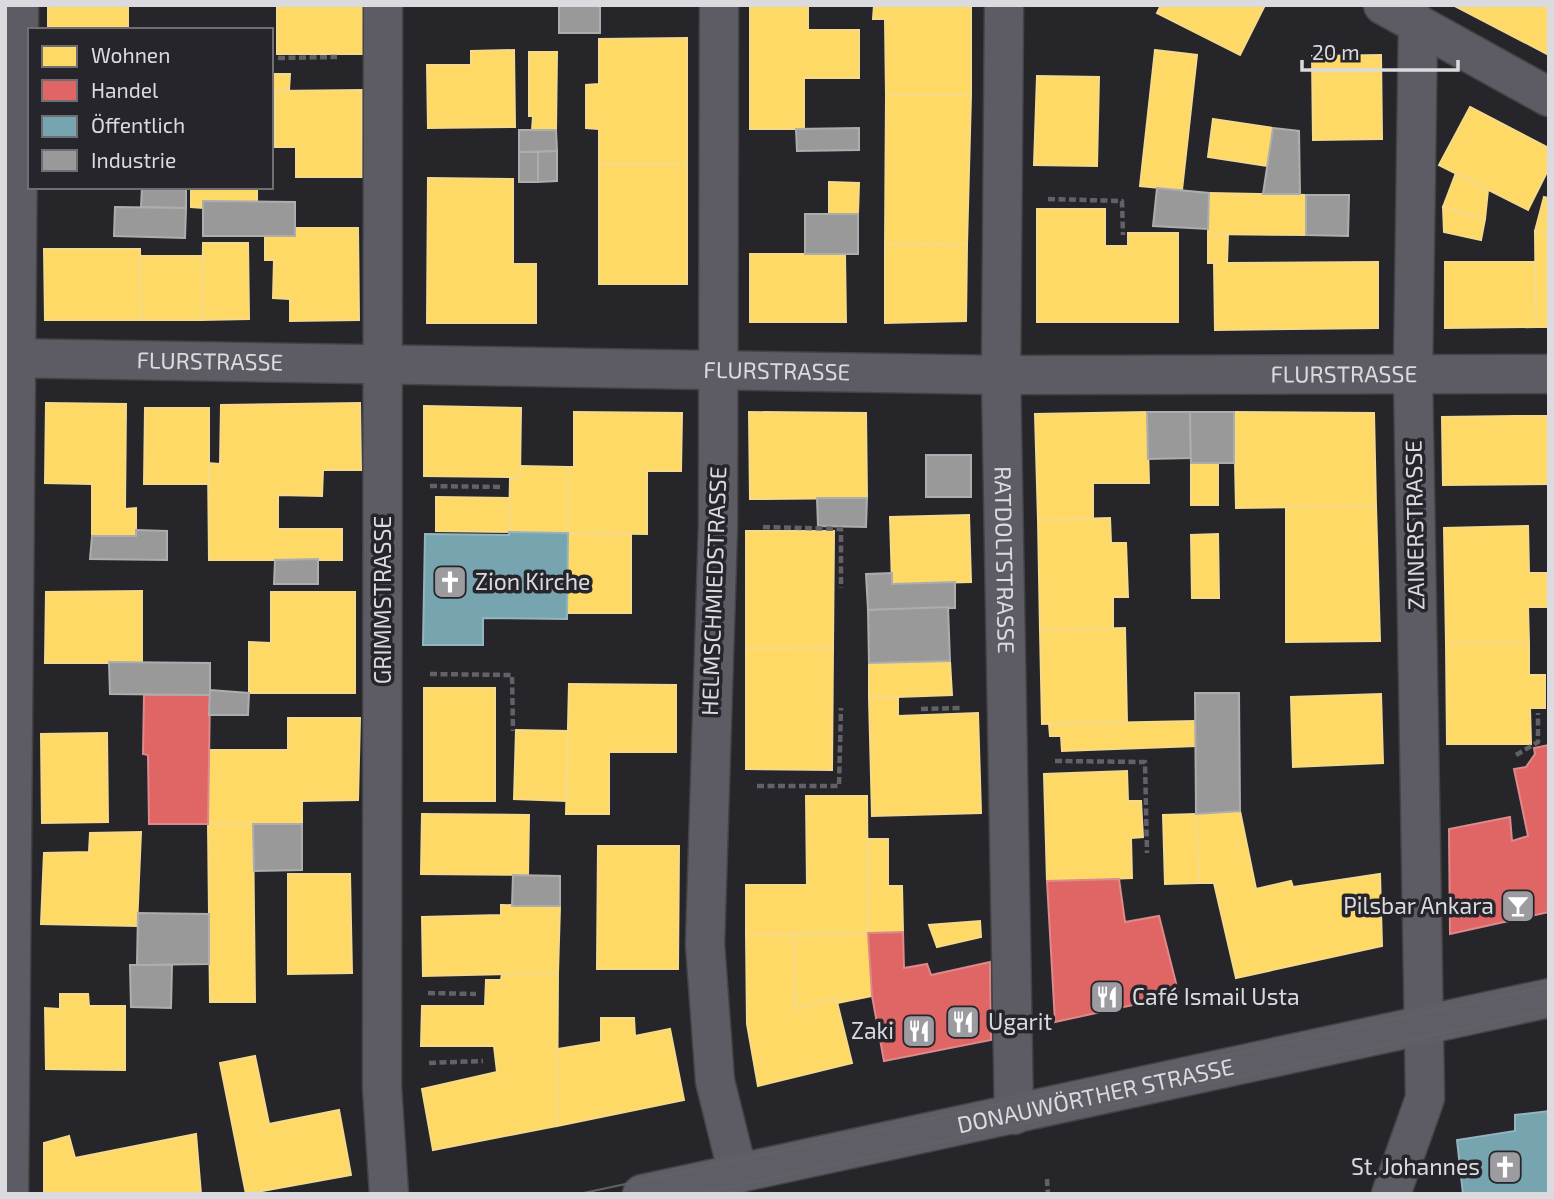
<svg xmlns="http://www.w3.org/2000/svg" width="1554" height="1199" font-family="'Exo 2',sans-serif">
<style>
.homes{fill:#ffd966;stroke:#f4da8a;stroke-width:2}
.shops{fill:#e06666;stroke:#de898a;stroke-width:2}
.public{fill:#76a5af;stroke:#94b5bd;stroke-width:2}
.industry{fill:#999;stroke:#adadae;stroke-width:2}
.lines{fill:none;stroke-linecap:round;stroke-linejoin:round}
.minor-casing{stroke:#444446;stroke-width:41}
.secondary-casing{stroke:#444446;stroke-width:41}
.path{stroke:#626167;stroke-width:4.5;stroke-dasharray:7 3.5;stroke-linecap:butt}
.minor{stroke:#5d5c65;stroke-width:38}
.secondary{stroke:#5f5e67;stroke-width:38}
.tram{stroke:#626166;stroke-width:2}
.labels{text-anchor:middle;stroke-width:7;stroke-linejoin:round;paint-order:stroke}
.street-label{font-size:23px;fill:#dbdbdf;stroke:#25252b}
.poi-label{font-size:23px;fill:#dbdbdf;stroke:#25252b;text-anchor:start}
</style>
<rect width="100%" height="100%" fill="#26262a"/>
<g class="homes">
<polygon points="128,5 128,30 48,30 48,6"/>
<rect x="277" y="5" width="86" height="49"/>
<polygon points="750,5 808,5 808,30 859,30 859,78 804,78 804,129 750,129"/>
<polygon points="874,5 971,5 971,95 886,95 885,19 873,19"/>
<polygon points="1161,5 1265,5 1240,55 1157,13"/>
<polygon points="1453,5 1549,5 1549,55"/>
<polygon points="687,38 687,164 599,164 599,129 586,128 586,85 599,84 599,39"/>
<polygon points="514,50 515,127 428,128 427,65 471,65 471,51"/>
<polygon points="1155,50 1197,55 1182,190 1140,186"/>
<polygon points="529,52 557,52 556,130 532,130 533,116 529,116"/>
<polygon points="1381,55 1382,139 1313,140 1312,56"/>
<polygon points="271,74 290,74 289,90 275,91 275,100 271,100"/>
<polygon points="1037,76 1099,77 1097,166 1034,165"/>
<polygon points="362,90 362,177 296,177 296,147 275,147 275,91"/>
<polygon points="886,95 971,95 967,245 885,244"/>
<rect x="271" y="100" width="4" height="47"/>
<polygon points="1470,107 1549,148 1549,168 1528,210 1439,165"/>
<polygon points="1213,119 1273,128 1268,166 1208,157"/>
<rect x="599" y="164" width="88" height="120"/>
<polygon points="1456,173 1488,190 1485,219 1443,207"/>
<polygon points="428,178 513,179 513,264 536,264 536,323 427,323"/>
<polygon points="829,182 859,183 858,214 829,214"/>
<polygon points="191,187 257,187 257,202 203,201 203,208 191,207"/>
<polygon points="1209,193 1306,195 1306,235 1208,234"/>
<polygon points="1544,197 1549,198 1549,236 1535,231"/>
<polygon points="1443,207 1485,219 1481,240 1444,232"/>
<polygon points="1037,209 1105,209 1105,246 1128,246 1128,233 1178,233 1178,322 1037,322"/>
<polygon points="295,228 358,228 359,320 290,321 290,299 273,298 274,260 265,260 265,236 295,236"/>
<polygon points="1535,231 1549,236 1549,327 1536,327"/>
<polygon points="1208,234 1228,234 1227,263 1378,262 1378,328 1215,330 1214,263 1208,263"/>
<polygon points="203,243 248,243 249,319 202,320"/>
<polygon points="885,244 967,245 966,321 885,323"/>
<polygon points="44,249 140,249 141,320 45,320"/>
<polygon points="750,254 845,254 846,322 750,322"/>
<polygon points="140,256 203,256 202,320 141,320"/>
<polygon points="1445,262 1535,262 1536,327 1445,328"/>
<polygon points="46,403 126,404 125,509 136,508 136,536 92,536 92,484 45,483"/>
<polygon points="360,403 361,470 323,470 322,496 278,495 278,529 342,529 342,560 209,560 208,463 220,464 221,405"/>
<polygon points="424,406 521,408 520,477 424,476"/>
<polygon points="145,408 209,408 209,484 144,484"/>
<polygon points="574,412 682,413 681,471 647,471 647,534 568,533 568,467 574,467"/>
<polygon points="749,412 866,413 867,498 750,499"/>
<polygon points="1147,412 1149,483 1093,483 1093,519 1038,520 1035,414"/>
<polygon points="1234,412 1374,413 1376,506 1236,508"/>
<polygon points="1515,416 1549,416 1549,484 1443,485 1442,417"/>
<rect x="1191" y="463" width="27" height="42"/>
<polygon points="520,466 568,467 568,533 509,532 510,478 520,477"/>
<polygon points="436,497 510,498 509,532 436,531"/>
<polygon points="1376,506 1380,641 1286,642 1286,507"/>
<polygon points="969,515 971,582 892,584 890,517"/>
<polygon points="1110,518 1111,543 1126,543 1128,597 1113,597 1113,629 1040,630 1038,520"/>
<polygon points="1528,526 1529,573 1547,573 1548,607 1528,607 1529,643 1446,643 1444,528"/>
<polygon points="746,531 834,531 833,648 746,649"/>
<polygon points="568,533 631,534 631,613 567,613"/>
<polygon points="1218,534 1219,598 1192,598 1191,535"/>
<polygon points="142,591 142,663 45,663 46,592"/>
<polygon points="271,592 355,592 355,693 249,693 249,642 271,643"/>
<polygon points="1125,628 1127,722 1042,724 1040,630"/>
<polygon points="1446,643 1529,643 1529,675 1545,675 1545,708 1530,708 1531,744 1447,744"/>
<polygon points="833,648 832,770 746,769 746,649"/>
<polygon points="950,661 952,695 869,698 869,663"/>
<polygon points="569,684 676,685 676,752 609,752 609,814 566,814"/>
<rect x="424" y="688" width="71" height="113"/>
<polygon points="1381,694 1383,763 1293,767 1291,697"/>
<polygon points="898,697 898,716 978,713 981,813 872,816 869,698"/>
<polygon points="288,718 360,718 358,800 302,801 302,824 208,824 209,750 288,750"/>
<polygon points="1195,721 1196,746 1062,751 1061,736 1050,736 1049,724"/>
<polygon points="516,730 568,731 566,801 514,799"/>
<polygon points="107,733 108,822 42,823 41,734"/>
<polygon points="1127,771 1128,801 1141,801 1143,837 1131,838 1132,878 1047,881 1044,774"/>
<polygon points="806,796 867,796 868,933 746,934 746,885 807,885"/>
<polygon points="1240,811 1256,889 1291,881 1293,887 1380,874 1382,946 1236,978 1214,883 1199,883 1196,814"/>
<polygon points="422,814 529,815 528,875 421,874"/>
<polygon points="1196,814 1199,883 1165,884 1163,815"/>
<polygon points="208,824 253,824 255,1002 210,1002"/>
<polygon points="141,832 137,926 41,924 44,853 89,852 90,833"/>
<polygon points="868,839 888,839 888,886 902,886 903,932 868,933"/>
<polygon points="598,846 679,846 678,969 597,969"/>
<polygon points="288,874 350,874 352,973 288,974"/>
<polygon points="501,905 560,906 558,973 423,976 422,917 501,915"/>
<polygon points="980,921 981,937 937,947 929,925"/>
<polygon points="868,933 872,996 837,1003 836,998 795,1009 794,934"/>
<polygon points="746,934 794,934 795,1009 836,998 852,1063 758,1086 747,1024"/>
<polygon points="558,973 557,1126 433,1150 422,1089 497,1072 494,1046 421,1046 422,1006 485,1006 486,980 501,980 502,974"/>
<polygon points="60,994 88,994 89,1006 125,1006 125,1070 46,1069 45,1008 60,1009"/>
<polygon points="601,1018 634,1018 635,1036 670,1029 684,1100 557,1126 557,1049 601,1042"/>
<polygon points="255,1056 269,1124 339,1110 351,1175 246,1194 220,1063"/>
<polygon points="196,1134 201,1194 44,1194 44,1143 69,1136 75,1158"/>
</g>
<g class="shops">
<polygon points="144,695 210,695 208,824 149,824 148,755 143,754"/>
<polygon points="1549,745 1549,912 1450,934 1449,829 1510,817 1512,841 1528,836 1514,769 1526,767 1535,754 1534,748"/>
<polygon points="1119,879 1125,922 1159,916 1179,995 1055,1022 1047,881"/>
<polygon points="903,932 904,968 927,964 931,975 990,962 991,1040 884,1061 872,996 868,933"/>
</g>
<g class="public">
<polygon points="509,532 568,533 567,619 483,618 483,645 423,645 425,534 509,535"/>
<polygon points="1549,1111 1549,1194 1463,1194 1457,1140 1515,1131 1515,1115"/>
</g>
<g class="industry">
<rect x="559" y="5" width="41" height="28"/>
<polygon points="859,128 859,150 797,151 796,129"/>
<polygon points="1273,128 1299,131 1300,194 1263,194"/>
<polygon points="519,130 556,130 557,151 519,152"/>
<polygon points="557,151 557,181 538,182 538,152"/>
<rect x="519" y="152" width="19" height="30"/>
<polygon points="142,187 186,187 186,208 141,207"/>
<polygon points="1157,188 1209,193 1208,229 1153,226"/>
<polygon points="1306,195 1349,195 1348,236 1306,235"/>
<polygon points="203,201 295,202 295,236 203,236"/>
<polygon points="115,207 186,208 185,238 114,236"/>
<rect x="805" y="214" width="53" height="40"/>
<polygon points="1147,412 1190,412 1191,458 1148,459"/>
<polygon points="1190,412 1234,412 1234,463 1191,463"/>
<rect x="926" y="455" width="45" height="42"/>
<polygon points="817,498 867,498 866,527 818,526"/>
<polygon points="136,530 167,531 167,560 90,559 92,536 136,536"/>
<polygon points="318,559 318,584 274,584 275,560"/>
<polygon points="892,573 892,584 955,582 955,608 868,610 866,574"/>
<polygon points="948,607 950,661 869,663 868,610"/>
<polygon points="109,662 210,663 210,695 110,694"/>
<polygon points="210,690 249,693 248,715 209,715"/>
<polygon points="1195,693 1239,693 1240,811 1196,814"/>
<polygon points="253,824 302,824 302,870 254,871"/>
<polygon points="513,875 560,876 560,906 512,906"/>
<polygon points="138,913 209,914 209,964 137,965"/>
<polygon points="130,965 172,965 171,1008 131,1007"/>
</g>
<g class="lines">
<g class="minor-casing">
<g id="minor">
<polyline points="383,5 382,1087 389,1194"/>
<polyline points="719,5 718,526 705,944 715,1081 738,1174"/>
<path id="s1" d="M1004,5L1001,375L1014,1115"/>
<polyline points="1383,5 1549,97"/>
<path id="s2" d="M5,358L1001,375L1549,374"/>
<polyline points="9,1194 19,5"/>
<polyline points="1391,1194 1425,1098 1413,374 1418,24"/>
</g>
</g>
<g class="secondary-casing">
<g id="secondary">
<path id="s3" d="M642,1194L1549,998"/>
</g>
</g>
<g class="path">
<polyline points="278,58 337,57"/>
<polyline points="1048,199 1122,201 1123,235"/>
<polyline points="430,486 503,487"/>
<polyline points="763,527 841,529 841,588"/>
<polyline points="430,674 512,675 513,731"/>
<polyline points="921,709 962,708"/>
<polyline points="1516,755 1538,742 1538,713"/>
<polyline points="1055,761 1145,762 1147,853"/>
<polyline points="757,786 839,786 841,708"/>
<polyline points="428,993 476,994"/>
<polyline points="429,1063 483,1061"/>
<polyline points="1047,1179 1048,1194"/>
</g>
<use href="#minor" class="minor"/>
<use href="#secondary" class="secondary"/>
<g class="tram">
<polyline points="579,1194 1549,986"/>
<polyline points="697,1194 1549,1010"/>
</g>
</g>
<defs>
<g id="church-square" transform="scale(1.75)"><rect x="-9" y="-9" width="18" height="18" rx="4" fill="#9c9ca0" stroke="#25252b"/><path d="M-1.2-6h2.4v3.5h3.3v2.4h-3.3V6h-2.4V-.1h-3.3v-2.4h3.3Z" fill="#fff"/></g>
<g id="bar-square" transform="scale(1.75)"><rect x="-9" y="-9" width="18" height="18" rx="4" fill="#9c9ca0" stroke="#25252b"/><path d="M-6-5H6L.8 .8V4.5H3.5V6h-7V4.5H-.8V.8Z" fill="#fff"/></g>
<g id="restaurant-square" transform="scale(1.75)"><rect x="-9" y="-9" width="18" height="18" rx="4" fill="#9c9ca0" stroke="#25252b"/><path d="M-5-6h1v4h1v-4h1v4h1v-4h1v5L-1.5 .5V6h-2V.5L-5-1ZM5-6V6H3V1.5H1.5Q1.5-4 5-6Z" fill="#fff"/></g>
</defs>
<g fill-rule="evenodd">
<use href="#church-square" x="450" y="582"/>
<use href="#bar-square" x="1518" y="906"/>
<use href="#restaurant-square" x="1107" y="997"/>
<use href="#restaurant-square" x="963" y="1022"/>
<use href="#restaurant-square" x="919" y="1031"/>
<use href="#church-square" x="1505" y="1167"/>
</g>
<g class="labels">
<g class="street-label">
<text dy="8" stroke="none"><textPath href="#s2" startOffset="205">FLURSTRASSE</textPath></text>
<text dy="8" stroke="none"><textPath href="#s2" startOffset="772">FLURSTRASSE</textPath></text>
<text dy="8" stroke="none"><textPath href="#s2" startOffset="1339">FLURSTRASSE</textPath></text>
<text transform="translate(1415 525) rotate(-91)" y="8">ZAINERSTRASSE</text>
<text dy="8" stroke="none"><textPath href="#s1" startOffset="555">RATDOLTSTRASSE</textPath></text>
<text transform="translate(714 591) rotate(-88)" y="8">HELMSCHMIEDSTRASSE</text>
<text transform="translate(383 600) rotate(-90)" y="8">GRIMMSTRASSE</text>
<text dy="8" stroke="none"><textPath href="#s3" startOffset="464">DONAUWÖRTHER STRASSE</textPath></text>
</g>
<g class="poi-label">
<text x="475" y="590">Zion Kirche</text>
<text x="1494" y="914" text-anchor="end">Pilsbar Ankara</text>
<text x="1132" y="1005">Café Ismail Usta</text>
<text x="988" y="1030">Ugarit</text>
<text x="894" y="1039" text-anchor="end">Zaki</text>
<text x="1480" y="1175" text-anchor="end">St. Johannes</text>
</g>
</g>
<rect width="1554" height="1199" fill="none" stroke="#dbdbdf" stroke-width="14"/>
<rect x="28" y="28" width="245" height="161" fill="#25252b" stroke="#6e6e73" stroke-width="2"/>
<rect x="42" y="46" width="35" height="21" fill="#ffd966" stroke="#6e6e73" stroke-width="2"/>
<text x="91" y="63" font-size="21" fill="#dbdbdf">Wohnen</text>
<rect x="42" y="80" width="35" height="21" fill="#e06666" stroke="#6e6e73" stroke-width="2"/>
<text x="91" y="98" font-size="21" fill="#dbdbdf">Handel</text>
<rect x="42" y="116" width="35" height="21" fill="#76a5af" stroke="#6e6e73" stroke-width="2"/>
<text x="91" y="133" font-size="21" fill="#dbdbdf">Öffentlich</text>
<rect x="42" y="150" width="35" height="21" fill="#999999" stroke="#6e6e73" stroke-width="2"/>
<text x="91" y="168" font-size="21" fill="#dbdbdf">Industrie</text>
<path d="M1302 60v10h156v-10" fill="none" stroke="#dbdbdf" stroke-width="3.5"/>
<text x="1312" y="60" font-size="21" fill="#dbdbdf" stroke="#25252b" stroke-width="5" paint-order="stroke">20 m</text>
</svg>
